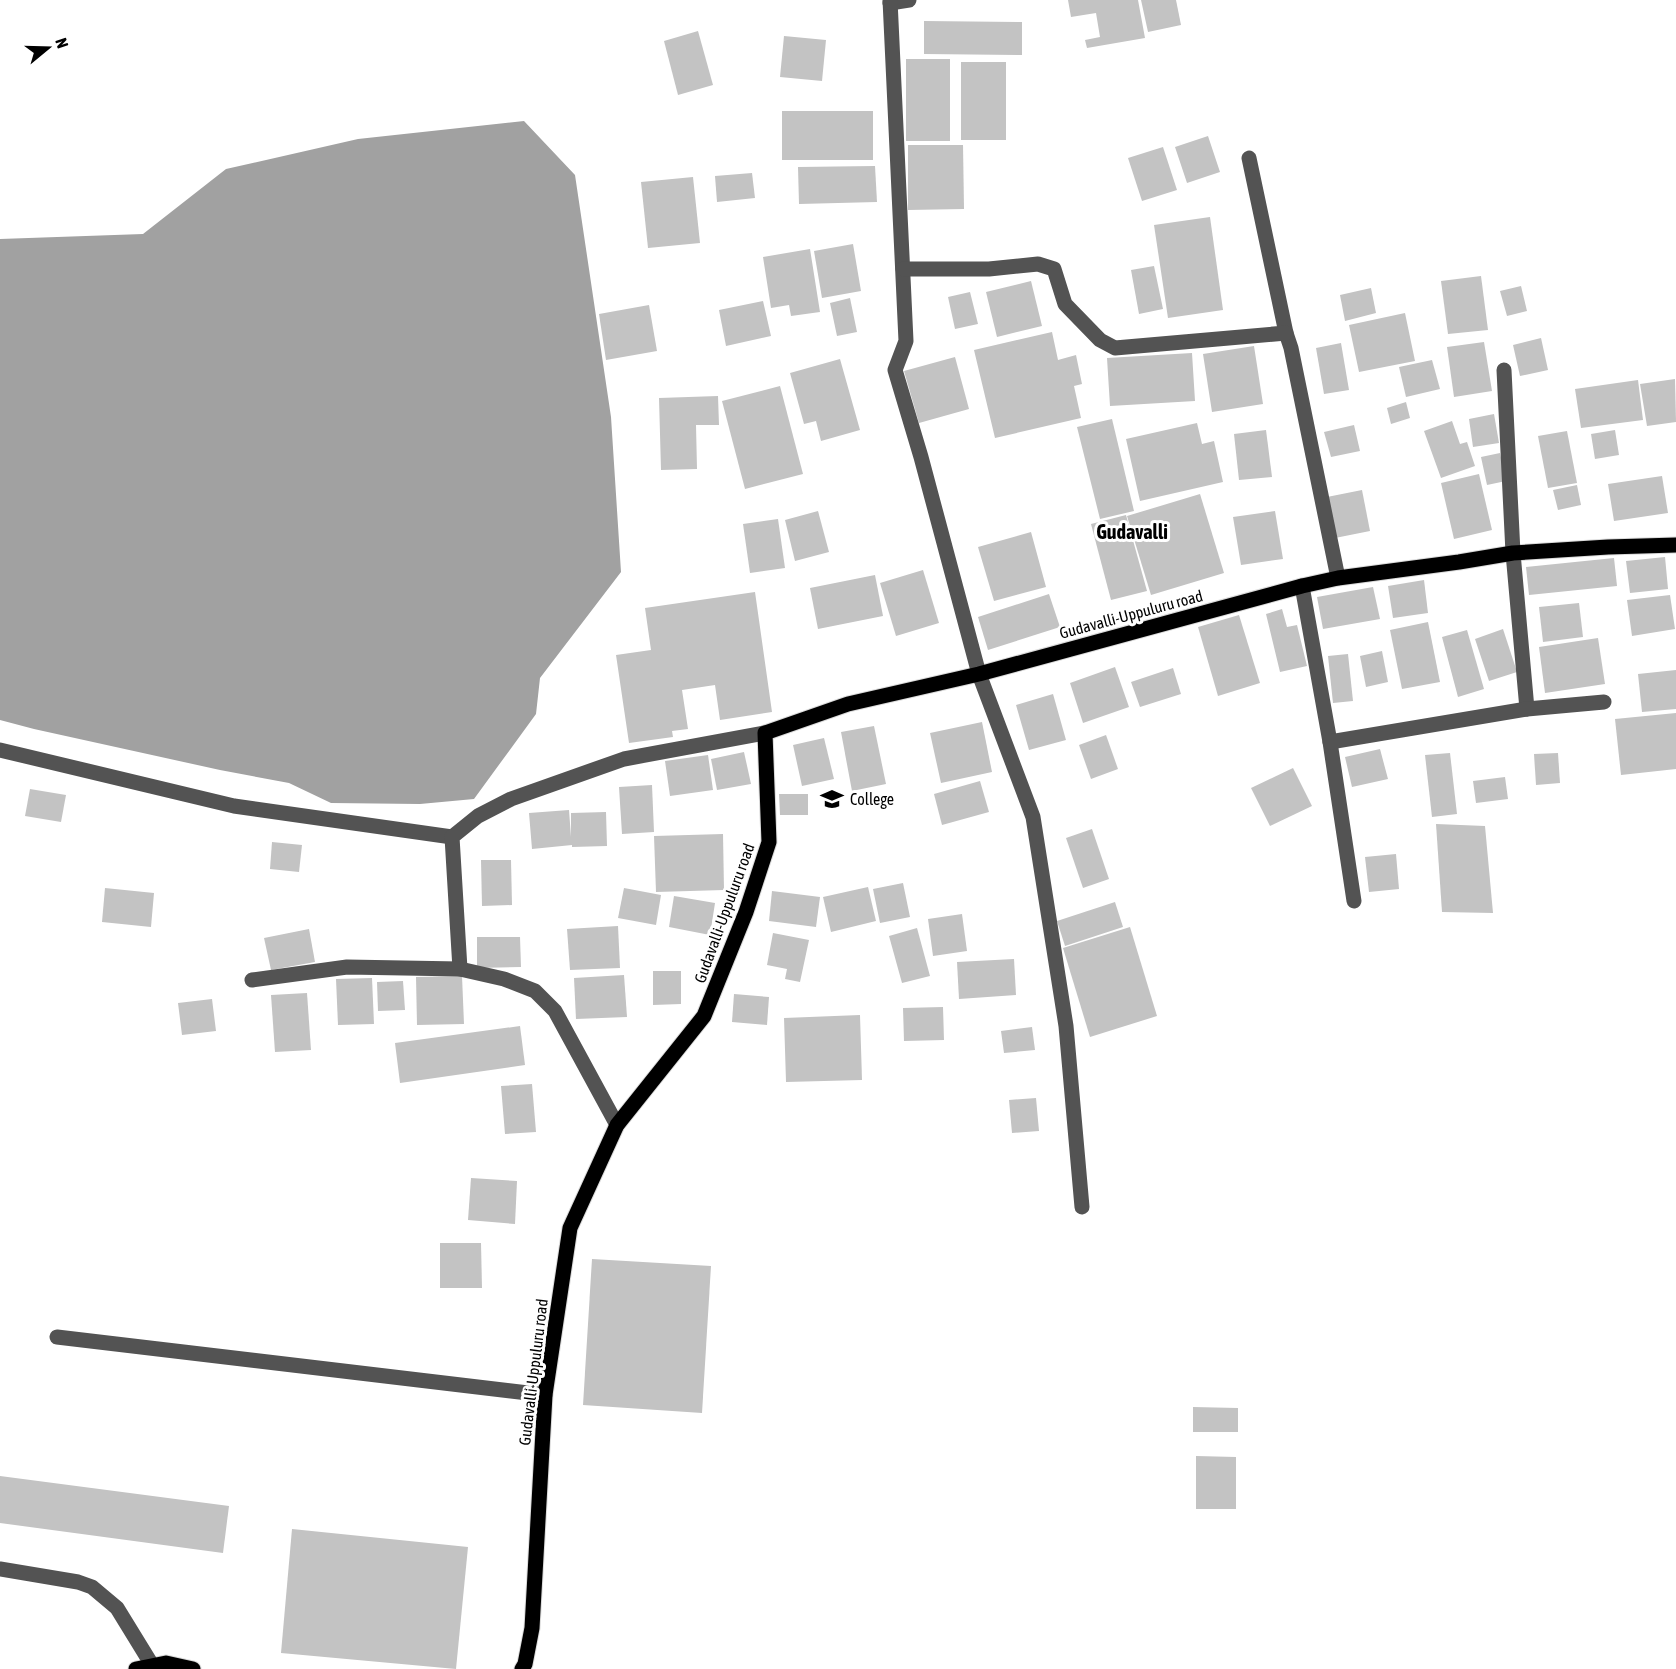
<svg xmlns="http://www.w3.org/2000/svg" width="1676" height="1669" font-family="'Asap Condensed',sans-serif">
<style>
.water{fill:#a1a1a1}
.building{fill:#c3c3c3}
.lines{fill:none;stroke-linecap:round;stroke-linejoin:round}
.major-casing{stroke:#dbdbdb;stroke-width:17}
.minor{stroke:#535353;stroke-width:15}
.major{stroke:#000;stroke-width:15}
.labels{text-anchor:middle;stroke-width:6;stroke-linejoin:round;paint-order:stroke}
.street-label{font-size:16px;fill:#000;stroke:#fff}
.poi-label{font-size:16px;fill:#000;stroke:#fff;text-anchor:start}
.quarter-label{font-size:20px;font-weight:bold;fill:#000;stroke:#fff}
</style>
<rect width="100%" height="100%" fill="#fff"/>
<polygon class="water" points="524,121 575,175 611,417 621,572 540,678 536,714 474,799 420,804 331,803 289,783 220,770 34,729 0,720 0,239 143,234 226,169 358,139"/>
<g class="building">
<polygon points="1068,0 1138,0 1145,38 1087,48 1085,40 1100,37 1096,13 1071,17"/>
<polygon points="1141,0 1176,0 1181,25 1148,32"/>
<polygon points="924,21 1022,22 1022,55 924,54"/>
<polygon points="698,31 713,85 678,95 664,41"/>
<polygon points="784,36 826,40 822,81 780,77"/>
<rect x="906" y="59" width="44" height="82"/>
<rect x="961" y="62" width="45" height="78"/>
<rect x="782" y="111" width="91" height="49"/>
<polygon points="1208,136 1220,172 1187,183 1175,147"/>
<polygon points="908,145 963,145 964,209 908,210"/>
<polygon points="1163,147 1177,190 1142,201 1128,158"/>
<polygon points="875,166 877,202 799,204 798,167"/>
<polygon points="752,173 755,198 717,202 715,176"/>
<polygon points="693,177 700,243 648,248 641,182"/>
<polygon points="1210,217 1223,310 1168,318 1154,225"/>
<polygon points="853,244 861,291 822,298 814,251"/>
<polygon points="810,249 820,312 791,316 789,305 771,308 763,257"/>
<polygon points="1154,266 1163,309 1139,314 1131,270"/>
<polygon points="1481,276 1488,330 1448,334 1441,281"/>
<polygon points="1031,281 1042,326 997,337 986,292"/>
<polygon points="1521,286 1527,311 1507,316 1500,291"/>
<polygon points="1371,288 1376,313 1345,321 1340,295"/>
<polygon points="970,292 978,324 955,329 948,297"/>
<polygon points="850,298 857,332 837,336 830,303"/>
<polygon points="763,301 771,336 726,346 719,310"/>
<polygon points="649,305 657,351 606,360 599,314"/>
<polygon points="1405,313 1415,361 1359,372 1349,325"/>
<polygon points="1052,332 1058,360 1076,355 1082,384 1074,386 1081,418 995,438 974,350"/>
<polygon points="1541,338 1548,370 1520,376 1513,345"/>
<polygon points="1484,342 1492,391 1454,397 1447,347"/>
<polygon points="1341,343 1349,390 1324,394 1316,348"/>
<polygon points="1254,346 1263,404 1212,412 1203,354"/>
<polygon points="1192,353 1195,401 1110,406 1107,358"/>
<polygon points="955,357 969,409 919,423 904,371"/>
<polygon points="840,359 860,430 821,441 816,421 804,424 790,373"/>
<polygon points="1432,360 1440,389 1406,397 1399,367"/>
<polygon points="1675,379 1676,422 1647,426 1640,384"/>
<polygon points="1638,380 1643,420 1581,428 1575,389"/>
<polygon points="780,386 803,474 745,489 722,401"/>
<polygon points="718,396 719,425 696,425 697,469 661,470 659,398"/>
<polygon points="1406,402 1410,418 1391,424 1387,408"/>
<polygon points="1494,414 1499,443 1473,447 1469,419"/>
<polygon points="1112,419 1134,511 1100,519 1077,427"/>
<polygon points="1452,421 1460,444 1467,442 1475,466 1441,478 1424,431"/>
<polygon points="1197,423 1202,444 1214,441 1223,482 1140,501 1126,439"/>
<polygon points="1354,425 1360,451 1331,457 1324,432"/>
<polygon points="1266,430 1272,477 1239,480 1234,434"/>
<polygon points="1615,430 1619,455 1595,459 1591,434"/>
<polygon points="1567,431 1577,483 1548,488 1538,436"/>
<polygon points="1500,453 1506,481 1487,485 1481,457"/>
<polygon points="1479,474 1492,530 1454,539 1441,483"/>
<polygon points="1662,476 1668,513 1614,521 1608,484"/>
<polygon points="1577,485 1581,505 1558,510 1553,490"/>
<polygon points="1362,490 1370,531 1335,538 1327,497"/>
<polygon points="1200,494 1224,573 1151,595 1127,516"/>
<polygon points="818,511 829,552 795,561 785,520"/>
<polygon points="1275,511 1283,559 1241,565 1233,517"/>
<polygon points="1126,515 1147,591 1111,600 1091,524"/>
<polygon points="778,519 785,568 750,573 743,524"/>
<polygon points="1031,532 1046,587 994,601 978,547"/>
<polygon points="1665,557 1668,589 1630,593 1626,561"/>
<polygon points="1614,558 1617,586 1529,595 1526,567"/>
<polygon points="923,570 939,623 896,636 880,583"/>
<polygon points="875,575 883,616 818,629 810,588"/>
<polygon points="1424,580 1428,613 1393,618 1388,586"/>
<polygon points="1373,587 1380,619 1323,629 1317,597"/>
<polygon points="755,592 772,712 720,720 715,685 682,690 688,729 672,731 673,737 629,743 616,655 651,650 645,608"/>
<polygon points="1049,594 1060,627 988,650 978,617"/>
<polygon points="1670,595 1675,629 1632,636 1627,600"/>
<polygon points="1579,603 1583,637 1543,642 1539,607"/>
<polygon points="1282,609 1287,627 1297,625 1307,666 1280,672 1266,614"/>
<polygon points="1239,615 1260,683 1218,696 1198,627"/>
<polygon points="1428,622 1440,682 1402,689 1390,630"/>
<polygon points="1503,629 1517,672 1489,681 1475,639"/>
<polygon points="1467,630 1484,689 1458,697 1442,637"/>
<polygon points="1598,638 1605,684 1545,693 1539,647"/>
<polygon points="1382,651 1388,682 1366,687 1360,656"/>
<polygon points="1348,654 1353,701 1333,703 1328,656"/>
<polygon points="1115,667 1129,707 1083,723 1070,683"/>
<polygon points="1173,668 1181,694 1140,707 1131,682"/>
<polygon points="1676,670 1676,709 1642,712 1638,674"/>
<polygon points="1053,694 1066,740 1029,750 1016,705"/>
<polygon points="1676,713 1676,769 1621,775 1615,719"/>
<polygon points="982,722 992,772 941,783 930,733"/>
<polygon points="874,726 886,784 852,791 841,732"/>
<polygon points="1106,735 1118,769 1091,779 1079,745"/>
<polygon points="824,738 834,779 802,786 793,745"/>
<polygon points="1380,749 1388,779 1352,787 1345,757"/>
<polygon points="744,752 751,784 717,790 711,759"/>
<polygon points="1450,753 1457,814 1432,817 1425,755"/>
<polygon points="1558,753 1560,783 1536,785 1534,754"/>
<polygon points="708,755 713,790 670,796 665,761"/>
<polygon points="1293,768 1312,806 1270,826 1251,788"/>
<polygon points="1505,777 1508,799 1476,803 1473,781"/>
<polygon points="980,781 989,812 942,825 934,794"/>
<polygon points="652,785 654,832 622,834 619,787"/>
<polygon points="30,789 66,795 61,822 25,816"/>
<polygon points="779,794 808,794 808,815 780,815"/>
<polygon points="569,810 571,837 571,813 606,812 607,846 572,847 572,845 532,849 529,813"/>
<polygon points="1436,824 1485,826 1493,913 1442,912"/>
<polygon points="1092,829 1109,879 1083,888 1066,838"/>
<polygon points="723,834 724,890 656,892 654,836"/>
<polygon points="272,842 302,845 299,872 270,869"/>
<polygon points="1396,854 1399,889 1369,892 1365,857"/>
<polygon points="481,860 511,860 512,905 482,906"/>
<polygon points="903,883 910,917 880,923 873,889"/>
<polygon points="868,887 876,921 831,932 823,897"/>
<polygon points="105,888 154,893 151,927 102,922"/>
<polygon points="624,888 661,895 656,925 618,918"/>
<polygon points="772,891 820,897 816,927 769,921"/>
<polygon points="674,896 715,903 710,935 669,927"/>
<polygon points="1115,902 1123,927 1065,946 1057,921"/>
<polygon points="962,914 967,951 933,956 928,919"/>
<polygon points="618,926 620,968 570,970 567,929"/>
<polygon points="1130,927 1157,1016 1090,1037 1063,948"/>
<polygon points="917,928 930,976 902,983 889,936"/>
<polygon points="309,929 315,962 271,970 264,938"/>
<polygon points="773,933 809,940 800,982 785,979 787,969 767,965"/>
<polygon points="477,937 520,937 521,967 477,968"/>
<polygon points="1014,959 1016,995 959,999 957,962"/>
<polygon points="653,971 681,971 681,1004 653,1005"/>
<polygon points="624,975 627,1017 576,1019 574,978"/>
<polygon points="462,976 464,1024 417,1025 416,977"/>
<polygon points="372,978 374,1024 338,1025 336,979"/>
<polygon points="403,981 405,1010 378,1011 377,982"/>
<polygon points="307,993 311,1050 275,1052 271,995"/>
<polygon points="734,994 769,997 767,1025 732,1022"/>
<polygon points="212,999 216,1031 182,1035 178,1003"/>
<polygon points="943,1007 944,1040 904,1041 903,1008"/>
<polygon points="860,1015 862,1080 786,1082 784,1018"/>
<polygon points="520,1026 525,1065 400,1083 395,1043"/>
<polygon points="1032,1027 1035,1050 1004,1053 1001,1031"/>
<polygon points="532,1084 536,1132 505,1134 501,1086"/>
<polygon points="1036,1098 1039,1131 1012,1133 1009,1100"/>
<polygon points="471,1178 517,1181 515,1224 468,1220"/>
<polygon points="440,1243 481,1243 482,1288 440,1288"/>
<polygon points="592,1259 711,1266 702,1413 583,1405"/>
<polygon points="1193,1407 1238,1408 1238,1432 1193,1432"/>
<polygon points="1196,1456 1236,1457 1236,1509 1196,1509"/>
<polygon points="0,1476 229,1506 223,1553 0,1523"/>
<polygon points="292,1529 468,1547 456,1669 281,1653"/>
</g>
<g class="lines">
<g class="major-casing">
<g id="major">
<polyline points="136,1669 166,1663 193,1669"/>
<polyline points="522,1669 525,1664 532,1628 545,1395 570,1228 617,1125 704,1016 746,912 769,842 765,733 848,704 979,674 1302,586 1338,578 1459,562 1513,553 1608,547 1676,545"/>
</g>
</g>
<g class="minor">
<polyline points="890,0 906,341 895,370 921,457 979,674 1033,817 1066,1026 1082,1207"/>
<polyline points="890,3 909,0"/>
<polyline points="1249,158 1286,333 1291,348 1338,578"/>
<polyline points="903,269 989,269 1038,264 1054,269 1065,304 1100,340 1115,348 1286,333"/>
<polyline points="1504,370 1513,553 1527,709"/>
<polyline points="1302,586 1330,742 1354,901"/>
<polyline points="1330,742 1527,709 1604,702"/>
<polyline points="0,750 234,806 452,837"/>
<polyline points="460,969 452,837 478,816 511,799 624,759 765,733"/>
<polyline points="252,980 347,967 460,969 504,979 535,991 555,1011 617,1125"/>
<polyline points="57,1337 545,1395"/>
<polyline points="0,1569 78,1582 92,1587 117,1608 152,1665"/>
</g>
<use href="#major" class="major"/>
</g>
<defs>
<g id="university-bare" transform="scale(1.8)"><path d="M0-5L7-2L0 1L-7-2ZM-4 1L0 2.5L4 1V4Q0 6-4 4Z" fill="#000" stroke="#fff" stroke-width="2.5" paint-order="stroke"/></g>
</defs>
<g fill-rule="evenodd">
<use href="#university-bare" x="832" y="799"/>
</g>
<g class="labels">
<g class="street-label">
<text transform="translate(1131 614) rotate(-15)" y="6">Gudavalli-Uppuluru road</text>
<text transform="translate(724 913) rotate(-70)" y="6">Gudavalli-Uppuluru road</text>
<text transform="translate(533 1372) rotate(-83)" y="6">Gudavalli-Uppuluru road</text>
</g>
<g class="poi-label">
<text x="850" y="805">College</text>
</g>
<g class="quarter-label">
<text x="1132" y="539">Gudavalli</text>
</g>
</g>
<g transform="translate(48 48) rotate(71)" stroke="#ffffff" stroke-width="4.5" paint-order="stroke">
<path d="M0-4.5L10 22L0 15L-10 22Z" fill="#000000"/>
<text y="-9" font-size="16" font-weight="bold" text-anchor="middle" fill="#000000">N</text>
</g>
</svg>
